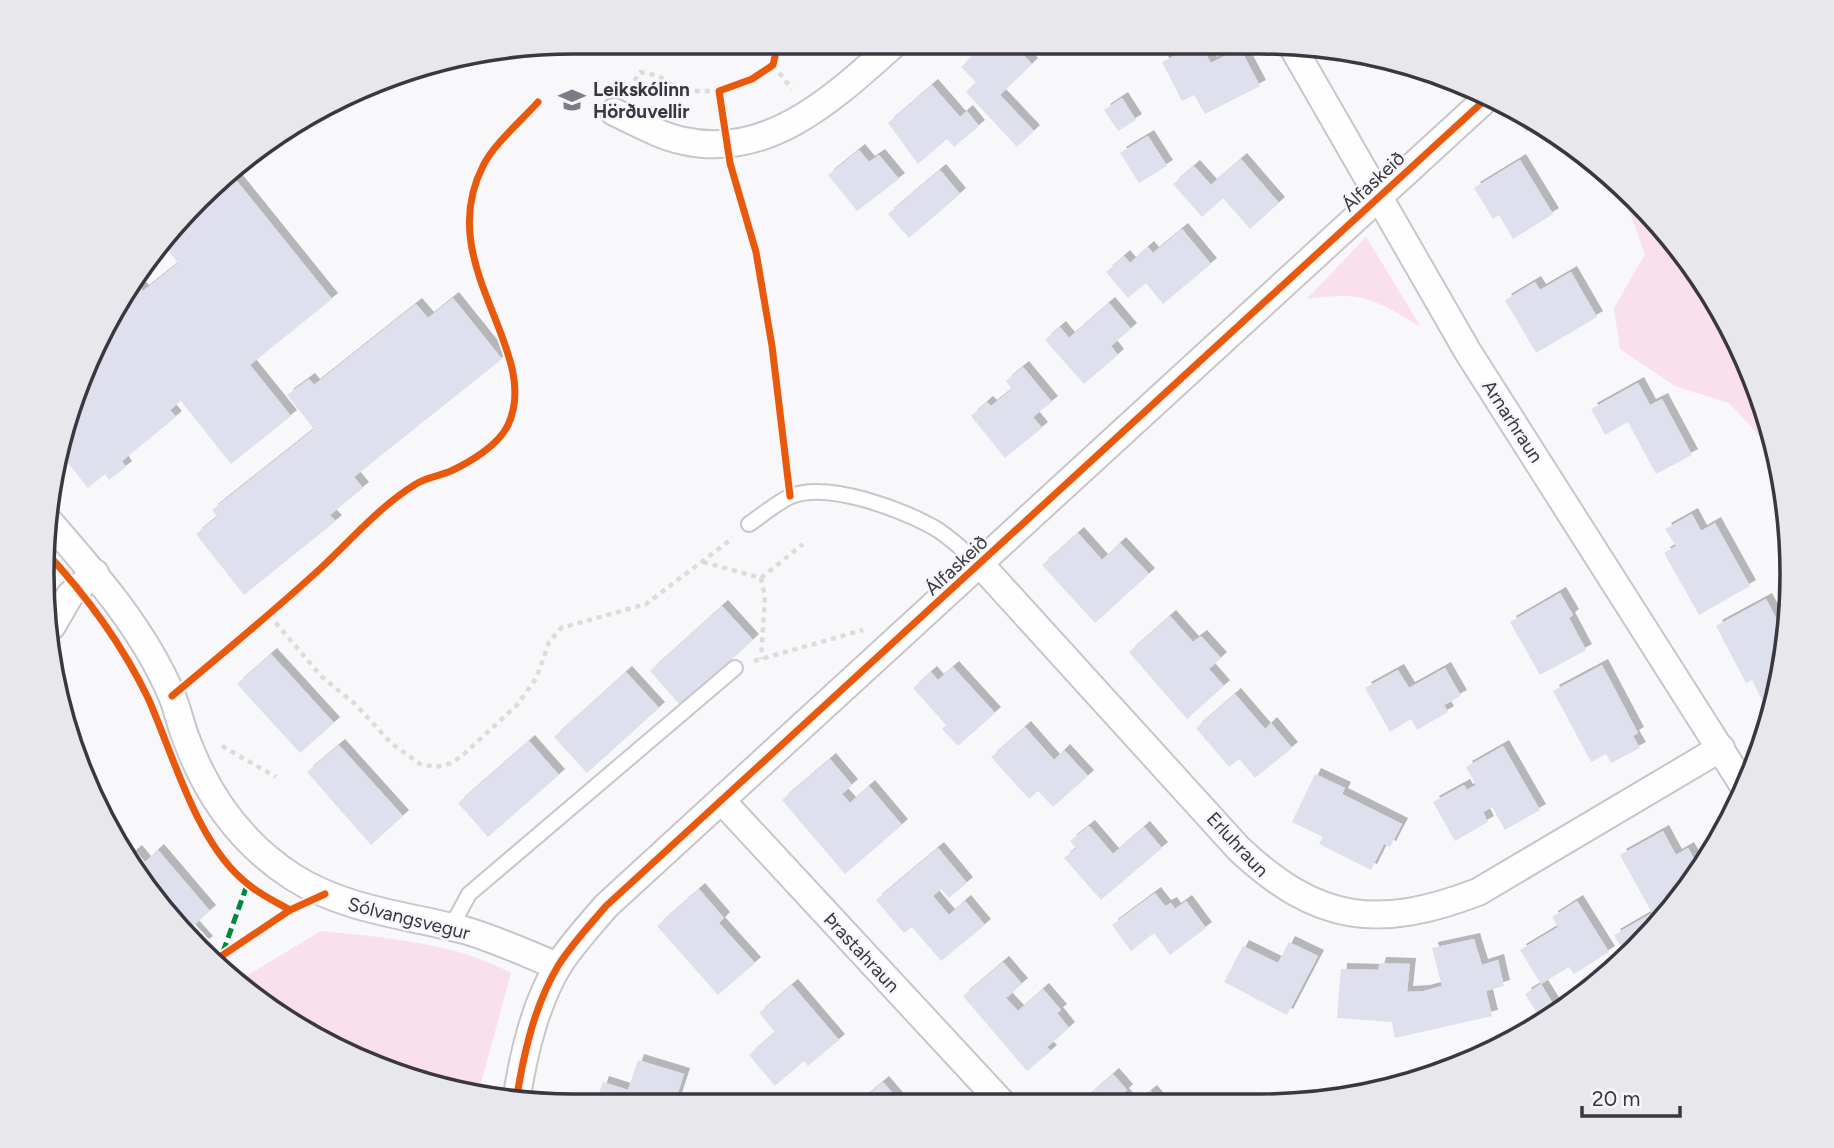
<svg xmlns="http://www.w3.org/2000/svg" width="1834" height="1148" font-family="Figtree,sans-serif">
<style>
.green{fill:#fadfec}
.building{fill:#dee0ed;filter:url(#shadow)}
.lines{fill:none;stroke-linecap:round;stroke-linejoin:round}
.lane-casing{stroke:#c8c6cc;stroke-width:18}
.street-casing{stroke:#c8c6cc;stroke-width:30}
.path{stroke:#dcdcdd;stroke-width:4.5;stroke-dasharray:5 5;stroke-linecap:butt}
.lane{stroke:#fefefe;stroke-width:14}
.street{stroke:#fefefe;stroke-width:26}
.quiet{stroke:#00873e;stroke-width:5;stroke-dasharray:10 5;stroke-linecap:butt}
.cycleway-casing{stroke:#f7f6fb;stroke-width:11}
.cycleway{stroke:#e8590c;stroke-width:7}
.labels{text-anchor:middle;stroke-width:5;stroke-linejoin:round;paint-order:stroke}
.poi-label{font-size:19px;font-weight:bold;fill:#3a3741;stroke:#f7f6fb;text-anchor:start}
.street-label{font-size:19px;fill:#3a3741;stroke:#f7f6fb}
.rim{fill:none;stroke:#3a3741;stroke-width:3.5}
</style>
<defs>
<filter id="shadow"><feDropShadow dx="6" dy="-6" stdDeviation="0" flood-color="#0004"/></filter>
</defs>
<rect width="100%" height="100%" fill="#f8f7fa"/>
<g class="green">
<path d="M1620,186C1698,259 1751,347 1775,452L1729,403L1675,386L1620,349L1614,308L1645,254Z"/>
<path d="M1366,237L1421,327C1374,299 1363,291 1307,299Z"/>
<path d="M321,931C385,938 453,942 511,973L481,1083L482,1095L371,1066L250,996L238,981Z"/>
</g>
<g class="building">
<polygon points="977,44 1014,45 1032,64 1000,95 1034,131 1017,147 966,92 976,82 961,67 975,53 972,50"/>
<polygon points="1194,46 1201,46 1211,63 1240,48 1260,86 1205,114 1194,95 1182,101 1162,62"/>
<polygon points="1400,65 1414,69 1407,75"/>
<polygon points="932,85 960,117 967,111 979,126 954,147 947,139 918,164 888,123"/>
<polygon points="1122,98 1136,120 1118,131 1104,110"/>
<polygon points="1512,111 1535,124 1526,132 1509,114"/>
<polygon points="1148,136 1167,166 1139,183 1120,153"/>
<polygon points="859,150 869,162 879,155 899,179 857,211 828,175"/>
<polygon points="1241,159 1279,203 1250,229 1223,198 1202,217 1173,184 1194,166 1211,185"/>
<polygon points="1520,160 1553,214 1513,239 1499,215 1493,219 1474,188"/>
<polygon points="940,170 960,194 909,238 888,214"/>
<polygon points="232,175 332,299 250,365 291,416 231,464 181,401 170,410 176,417 122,461 126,467 109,480 105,474 88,488 60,453 70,403 135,282 143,291 178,263 164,245 177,234 174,230"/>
<polygon points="1182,229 1211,264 1163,304 1146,283 1128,298 1106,272 1124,256 1130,263 1148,247 1153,253"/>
<polygon points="1571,272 1597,317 1536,353 1505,300 1535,282 1540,290"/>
<polygon points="453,298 502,359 354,477 363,488 330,515 336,521 244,595 196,534 217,517 212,510 314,429 287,395 309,379 314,385 416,304 428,318"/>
<polygon points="1109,303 1131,329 1111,346 1118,355 1084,384 1045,340 1060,327 1069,338"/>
<polygon points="1023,367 1052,402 1033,417 1042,428 1005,458 971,416 987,402 991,406 1012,389 1006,381"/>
<polygon points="1638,383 1650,405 1662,399 1692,455 1656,474 1628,422 1605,435 1591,409"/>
<polygon points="1692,514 1701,531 1715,523 1750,586 1699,615 1664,553 1676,546 1665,529"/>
<polygon points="1078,533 1102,560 1120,543 1149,574 1095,623 1042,565"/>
<polygon points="1560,593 1573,615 1569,618 1586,650 1540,675 1510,622"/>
<polygon points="1766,599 1786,637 1776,698 1774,694 1762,700 1752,680 1746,683 1716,626"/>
<polygon points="722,606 753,640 681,706 650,671"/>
<polygon points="1170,616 1193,642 1201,636 1221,658 1209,669 1224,686 1187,719 1129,652"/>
<polygon points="271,654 334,723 300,753 237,684"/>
<polygon points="1602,665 1638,733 1633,736 1640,748 1611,763 1606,754 1591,762 1553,691"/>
<polygon points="953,667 995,713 958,746 942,729 946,725 913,688 931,672 938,680"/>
<polygon points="1445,668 1461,696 1444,705 1448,712 1417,730 1411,719 1390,732 1365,688 1398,670 1409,688"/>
<polygon points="626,672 659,708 587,773 554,737"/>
<polygon points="1235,694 1265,729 1271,723 1292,748 1255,778 1239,759 1229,767 1196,728"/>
<polygon points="1025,727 1054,760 1064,750 1088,776 1053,807 1038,791 1029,799 991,757"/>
<polygon points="529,741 559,775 488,837 458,803"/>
<polygon points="339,745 403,816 371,845 307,772"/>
<polygon points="1503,746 1540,810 1505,830 1492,807 1483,812 1488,822 1455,841 1433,802 1464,785 1467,790 1476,785 1466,767"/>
<polygon points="830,759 852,785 842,794 850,803 869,786 902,825 845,874 782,800"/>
<polygon points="1315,774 1345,788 1342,794 1402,824 1390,847 1384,844 1371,870 1319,844 1323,837 1292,822"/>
<polygon points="1089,826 1113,854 1144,827 1162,848 1101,900 1064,858 1076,848 1070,841"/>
<polygon points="1663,831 1676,855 1688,848 1700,869 1684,895 1652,913 1620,855"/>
<polygon points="938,848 967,883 949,898 941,889 933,896 949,915 965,901 985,925 941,961 912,927 904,933 876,900"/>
<polygon points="158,850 210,911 193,926 207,942 203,945 131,869 127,859 136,851 145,862"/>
<polygon points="699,889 724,918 719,923 755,963 718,995 657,926"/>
<polygon points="1155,893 1165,906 1171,903 1175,909 1186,901 1206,928 1170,955 1154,933 1131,951 1112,925"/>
<polygon points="1577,901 1609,952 1574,974 1569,967 1541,984 1520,950 1558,927 1552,917"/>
<polygon points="1652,913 1658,923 1627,957 1614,935"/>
<polygon points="1474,939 1482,965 1498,960 1504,986 1486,991 1492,1016 1395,1038 1392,1022 1337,1018 1341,969 1378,970 1380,963 1410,964 1407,992 1424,991 1442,986 1432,948"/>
<polygon points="1289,942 1318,956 1287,1015 1224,982 1243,946 1278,963"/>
<polygon points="1003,962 1022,984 1006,998 1018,1011 1043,989 1061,1010 1057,1013 1069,1028 1047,1047 1051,1051 1027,1071 963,996"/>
<polygon points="1541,984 1557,1010 1541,1020 1525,994"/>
<polygon points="792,985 839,1040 808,1066 804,1061 775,1086 749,1055 775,1032 759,1013"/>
<polygon points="638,1060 684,1074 675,1102 596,1102 603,1082 628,1090"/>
<polygon points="1113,1074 1127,1090 1123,1094 1132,1104 1079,1104"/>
<polygon points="883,1082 901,1103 858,1103"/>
<polygon points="1151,1091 1162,1104 1135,1104"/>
</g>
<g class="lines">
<g class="lane-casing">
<g id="lane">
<path d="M749,524C761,516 775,504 789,497C826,480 905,510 938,530C953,540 966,553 980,564"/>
<polyline points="451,927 469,894 735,668"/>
</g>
</g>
<g class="street-casing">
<g id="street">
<polyline points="1292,46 1468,352 1745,788"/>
<path d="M614,112C636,122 659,136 684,141C769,160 836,96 894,44"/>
<path d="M47,519C94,573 144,629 172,696C178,710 181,727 187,741C208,797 242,844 293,877C345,910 406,915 464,930C496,939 527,954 558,966"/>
<path d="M980,564L1239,849C1318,923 1378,930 1478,892L1721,748"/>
<polyline points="52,626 70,595 95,573"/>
<polyline points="722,801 1003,1104"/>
<path d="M516,1102C523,1056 534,1006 558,966C571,945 590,925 606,906L1488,97"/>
</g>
</g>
<g class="path">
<polyline points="773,65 792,89"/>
<polyline points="629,89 640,72 659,76 681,91 719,91"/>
<polyline points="703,562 761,578 765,597 761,659"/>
<polyline points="761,578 803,544"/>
<polyline points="269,615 322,677 355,704 391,743 420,764 436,767 452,763 464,754 517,705 537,677 549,642 561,628 646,604 733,538"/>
<polyline points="754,661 863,630"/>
<polyline points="222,746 276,777"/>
</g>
<use href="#lane" class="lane"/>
<use href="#street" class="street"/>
<polyline class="quiet" points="223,952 247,885"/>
<g class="cycleway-casing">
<g id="cycleway">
<polyline points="778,43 773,65 752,79 719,91 730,163 756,252 772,346 790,496"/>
<path d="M44,550C86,595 121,642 148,698C174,756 197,846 249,885C261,895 276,902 290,910"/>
<path d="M172,696C222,654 273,612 321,568C351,540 381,505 416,484C426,477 440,476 451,471C470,462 499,445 508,425C543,350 432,265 483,166C493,145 522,120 538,102"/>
<polyline points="220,957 290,910 325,894"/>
<path d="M516,1102C523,1056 534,1006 558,966C571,945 590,925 606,906L1488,97"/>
</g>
</g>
<use href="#cycleway" class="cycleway"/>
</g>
<defs>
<g id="school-bare" transform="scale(2.1)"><path d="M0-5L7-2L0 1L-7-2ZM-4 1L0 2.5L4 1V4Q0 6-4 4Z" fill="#7c7a82" stroke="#f7f6fb" stroke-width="2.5" paint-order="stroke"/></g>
</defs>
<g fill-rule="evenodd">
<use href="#school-bare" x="572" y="100"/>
</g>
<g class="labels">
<g class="poi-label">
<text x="593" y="96">Leikskólinn<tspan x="593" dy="22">Hörðuvellir</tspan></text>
</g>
<g class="street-label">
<text transform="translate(1373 181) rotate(-43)" y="7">Álfaskeið</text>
<text transform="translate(1513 421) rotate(57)" y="7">Arnarhraun</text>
<text transform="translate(956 565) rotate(-43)" y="7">Álfaskeið</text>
<text transform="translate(1238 844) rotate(47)" y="7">Erluhraun</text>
<text transform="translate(409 918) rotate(14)" y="7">Sólvangsvegur</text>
<text transform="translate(862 952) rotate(47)" y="7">Þrastahraun</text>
</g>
</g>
<path d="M0 0H1834V1148H0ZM574 54H1260A520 520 0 0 1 1780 574V574A520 520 0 0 1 1260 1094H574A520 520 0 0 1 54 574V574A520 520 0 0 1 574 54Z" fill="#e8e7ec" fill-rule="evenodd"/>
<path class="rim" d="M574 54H1260A520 520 0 0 1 1780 574V574A520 520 0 0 1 1260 1094H574A520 520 0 0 1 54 574V574A520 520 0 0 1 574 54Z"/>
<path d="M1582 1106v10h98v-10" fill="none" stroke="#3a3741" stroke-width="3.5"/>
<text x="1592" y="1106" font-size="21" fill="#3a3741" stroke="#f7f6fb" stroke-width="5" paint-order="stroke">20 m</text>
</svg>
